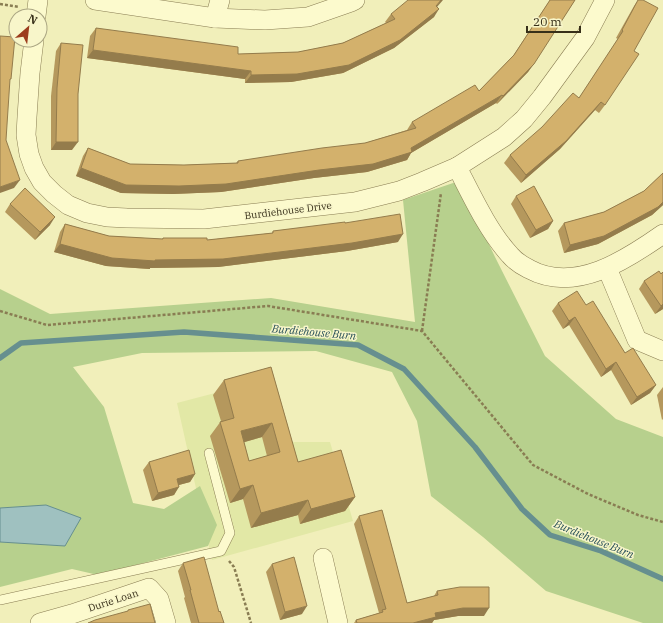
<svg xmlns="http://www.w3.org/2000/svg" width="663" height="623" font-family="'IBM Plex Serif',serif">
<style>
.farmland{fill:#e2e8a6}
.green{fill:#b7d08d}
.water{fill:#9fc1c0;stroke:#668f8f}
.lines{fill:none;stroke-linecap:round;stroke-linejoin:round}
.stream{stroke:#668f8f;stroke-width:5.5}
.lane-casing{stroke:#897d53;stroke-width:10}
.street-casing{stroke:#897d53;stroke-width:20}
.path{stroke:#897d53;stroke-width:2.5;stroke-dasharray:3 2;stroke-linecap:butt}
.lane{stroke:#fcfacd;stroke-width:9}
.street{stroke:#fcfacd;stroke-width:19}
.wall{fill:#b5985d;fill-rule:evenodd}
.shaded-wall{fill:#947c4c}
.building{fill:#d3b16c;stroke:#947c4c;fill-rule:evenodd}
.labels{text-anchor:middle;stroke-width:3;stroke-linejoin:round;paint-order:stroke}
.street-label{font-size:10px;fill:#372f19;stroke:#f8f6ca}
.water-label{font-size:11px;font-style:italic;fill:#274f58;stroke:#f8f6ca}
</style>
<rect width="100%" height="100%" fill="#f1efba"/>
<polygon class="farmland" points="265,380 289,442 330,442 353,521 212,560 177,403"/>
<polygon class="green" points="459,181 495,257 545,356 616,419 663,437 663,623 643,623 546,591 483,537 431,496 417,421 392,372 316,351 142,353 73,367 104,407 133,503 164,509 200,486 217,525 208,546 98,575 72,569 0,587 0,289 50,314 271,298 415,322 403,200"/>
<polygon class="water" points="46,505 81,518 65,546 0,542 0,508"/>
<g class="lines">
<polyline class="stream" points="0,358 21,343 184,332 358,345 404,369 475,447 522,509 550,535 601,551 663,579"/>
<g class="lane-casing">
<polyline id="lane" points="0,600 221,551 230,533 209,453"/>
</g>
<g class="street-casing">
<g id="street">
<polyline points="95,0 215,18 265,20 308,17 351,2 355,0"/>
<polyline points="36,16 38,0"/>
<polyline points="215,18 220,0"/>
<polyline points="34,40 30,73 27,117 26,135 29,154 34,168 42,182 54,194 68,205 87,213 107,217 127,218 204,219 355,202 399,191 422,182 457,167 504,137 524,119 542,97 585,38 605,0"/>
<path d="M457,167C472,196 488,231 510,255C515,261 523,266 529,269C575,294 626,260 663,234"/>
<polyline points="607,268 637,340 663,351"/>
<polyline points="323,558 338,623"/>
<polyline points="40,623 72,614 149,588 159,599 166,623"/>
</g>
</g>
<g class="path">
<polyline points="0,4 19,7"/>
<polyline points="0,311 47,325 268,306 422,331 533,465 588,494 638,515 663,522"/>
<polyline points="422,331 441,193"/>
<polyline points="229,561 234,567 251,623"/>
</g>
<use href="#lane" class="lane"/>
<use href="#street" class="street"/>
</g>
<g class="wall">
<polygon points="550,0 575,0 528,72 497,104 496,103 411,153 407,160 367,172 314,178 221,192 173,194 121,193 76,176 83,156 88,148 130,164 184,165 236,163 238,161 365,143 407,130 412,122 479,91 513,56"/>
<polygon points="638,0 605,105 599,113 595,110 560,149 521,183 504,163 510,155 579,98 618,39 616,38 634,6"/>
<polygon points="437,7 434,17 394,48 343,73 291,82 245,83 245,79 87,58 90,36 96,28 238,54 298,52 343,43 386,23 385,22 391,14"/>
<polygon points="61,43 72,150 51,150 51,96 56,51"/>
<polygon points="663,173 663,205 652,215 598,244 564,253 558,231 564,223 604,212 644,191"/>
<polygon points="516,196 553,221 548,229 530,238 511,204"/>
<polygon points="10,204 50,225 35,240 5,212"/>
<polygon points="345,223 398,242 347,251 218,267 150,268 150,269 106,266 54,252 60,232 65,224 109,236 162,239 163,238 207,240 272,233 273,231"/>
<polygon points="663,272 663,309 655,314 639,289 644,281"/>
<polygon points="558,303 586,305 625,353 656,385 650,393 631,405 611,370 601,377 569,325 563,329 552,311"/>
<path d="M271,367L298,462L355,497L345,511L300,524L298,515L251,528L243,499L230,503L210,436L221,421L213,395L224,380ZM262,437L267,456L249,461L244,442Z"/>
<polygon points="663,387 663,419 662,420 657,395"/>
<polygon points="149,462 195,474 190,482 179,485 174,495 152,501 143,470"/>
<polygon points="359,516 407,603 434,596 437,591 484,616 458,616 434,620 432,623 354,623 356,620 379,613 354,524"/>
<polygon points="183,563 219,612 224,623 191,623 184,598 185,597 178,571"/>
<polygon points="272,564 302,614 280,620 266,572"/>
</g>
<g class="shaded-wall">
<polygon points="441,0 443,0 431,14 436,6"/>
<polygon points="439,9 434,17 394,48 343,73 291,82 245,83 251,75"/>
<polygon points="93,50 251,71 245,79 87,58"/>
<polygon points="534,64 528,72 497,104 503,96"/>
<polygon points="502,95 496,103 411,153 407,160 367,172 314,178 221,192 173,194 121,193 76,176 81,168 126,185 411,148"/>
<polygon points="601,102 595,110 560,149 521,183 526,175"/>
<polygon points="56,142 78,142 72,150 51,150"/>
<polygon points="20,180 14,188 0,193 0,187"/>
<polygon points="663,202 663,205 652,215 598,244 564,253 570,245"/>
<polygon points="55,217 50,225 35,240 40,232"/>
<polygon points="553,221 548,229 530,238 536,230"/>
<polygon points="403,234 398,242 347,251 218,267 150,268 150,269 106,266 54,252 60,244 155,260"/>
<polygon points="663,304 663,309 655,314 661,306"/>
<polygon points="575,317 569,325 563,329 569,321"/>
<polygon points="616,362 611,370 601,377 606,369"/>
<polygon points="656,385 650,393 631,405 637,397"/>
<polygon points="272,423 262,437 231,446 241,431"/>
<polygon points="195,474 190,482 171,487 177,479"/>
<polygon points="253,485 243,499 230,503 240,489"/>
<polygon points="179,487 174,495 152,501 158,493"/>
<polygon points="355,497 345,511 300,524 311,509"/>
<polygon points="308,500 298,515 251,528 261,513"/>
<polygon points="307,606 302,614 280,620 285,612"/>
<polygon points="463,608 489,608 484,616 458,616 434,620 432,623 413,623 435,613"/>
</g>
<g class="building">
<polygon points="408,0 441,0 436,6 439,9 400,40 349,65 297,74 251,75 251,71 93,50 96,28 238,47 238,54 298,52 343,43 395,19 391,14"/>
<polygon points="550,0 575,0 534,64 503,96 502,95 411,148 412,152 373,164 319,170 226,184 179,186 126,185 81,168 88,148 130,164 184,165 238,163 238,161 322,148 365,143 416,128 412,122 475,85 479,91 514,55"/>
<polygon points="638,0 643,0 658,8 634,51 639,54 605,105 601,102 566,141 526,175 510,155 542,127 573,93 579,98 623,31 622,30"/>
<polygon points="0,36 15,37 11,79 10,79 6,140 20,180 0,187"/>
<polygon points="61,43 83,45 78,94 78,142 56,142 57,88"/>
<polygon points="663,173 663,202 658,207 604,236 570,245 564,223 604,212 644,191"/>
<polygon points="534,186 553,221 536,230 516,196"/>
<polygon points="25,188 55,217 40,232 10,204"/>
<polygon points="400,214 403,234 352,243 223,259 155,260 155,261 112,258 60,244 65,224 109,236 163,239 163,238 207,238 207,240 273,233 273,231 345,222 345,223"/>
<polygon points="659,271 661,274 663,272 663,304 661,306 644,281"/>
<polygon points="577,291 586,305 593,301 625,353 633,348 656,385 637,397 616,362 606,369 575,317 569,321 558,303"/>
<path d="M271,367L298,462L341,450L355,497L311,509L308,500L261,513L253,485L240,489L220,422L234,418L224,380ZM272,423L280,452L249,461L241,431Z"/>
<polygon points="189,450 195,474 177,479 179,487 158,493 149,462"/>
<polygon points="382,510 407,603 438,595 437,591 460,587 489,587 489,608 463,608 435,613 436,617 413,623 357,623 356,620 383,612 382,610 386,609 359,516"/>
<polygon points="204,557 219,612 220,611 224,623 199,623 190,590 191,590 183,563"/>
<polygon points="294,557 307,606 285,612 272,564"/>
<polygon points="150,604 155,623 88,623 95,620 128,611 128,610"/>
</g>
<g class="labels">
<g class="street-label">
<text transform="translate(288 210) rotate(-7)" y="4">Burdiehouse Drive</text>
<text transform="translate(113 600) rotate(-18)" y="4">Durie Loan</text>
</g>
<g class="water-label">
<text transform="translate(314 332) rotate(5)" y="4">Burdiehouse Burn</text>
<text transform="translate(594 539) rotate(22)" y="4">Burdiehouse Burn</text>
</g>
</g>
<g transform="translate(28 28) rotate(28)"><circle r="19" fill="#f8f6ca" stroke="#aba683"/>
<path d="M0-3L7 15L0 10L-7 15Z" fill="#9d3d1e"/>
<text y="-6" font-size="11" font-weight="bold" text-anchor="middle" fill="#372f19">N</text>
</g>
<path d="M527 26v6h53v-6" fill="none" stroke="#372f19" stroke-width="2"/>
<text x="533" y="26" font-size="12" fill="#372f19" stroke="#f8f6ca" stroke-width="3" paint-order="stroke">20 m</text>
</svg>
